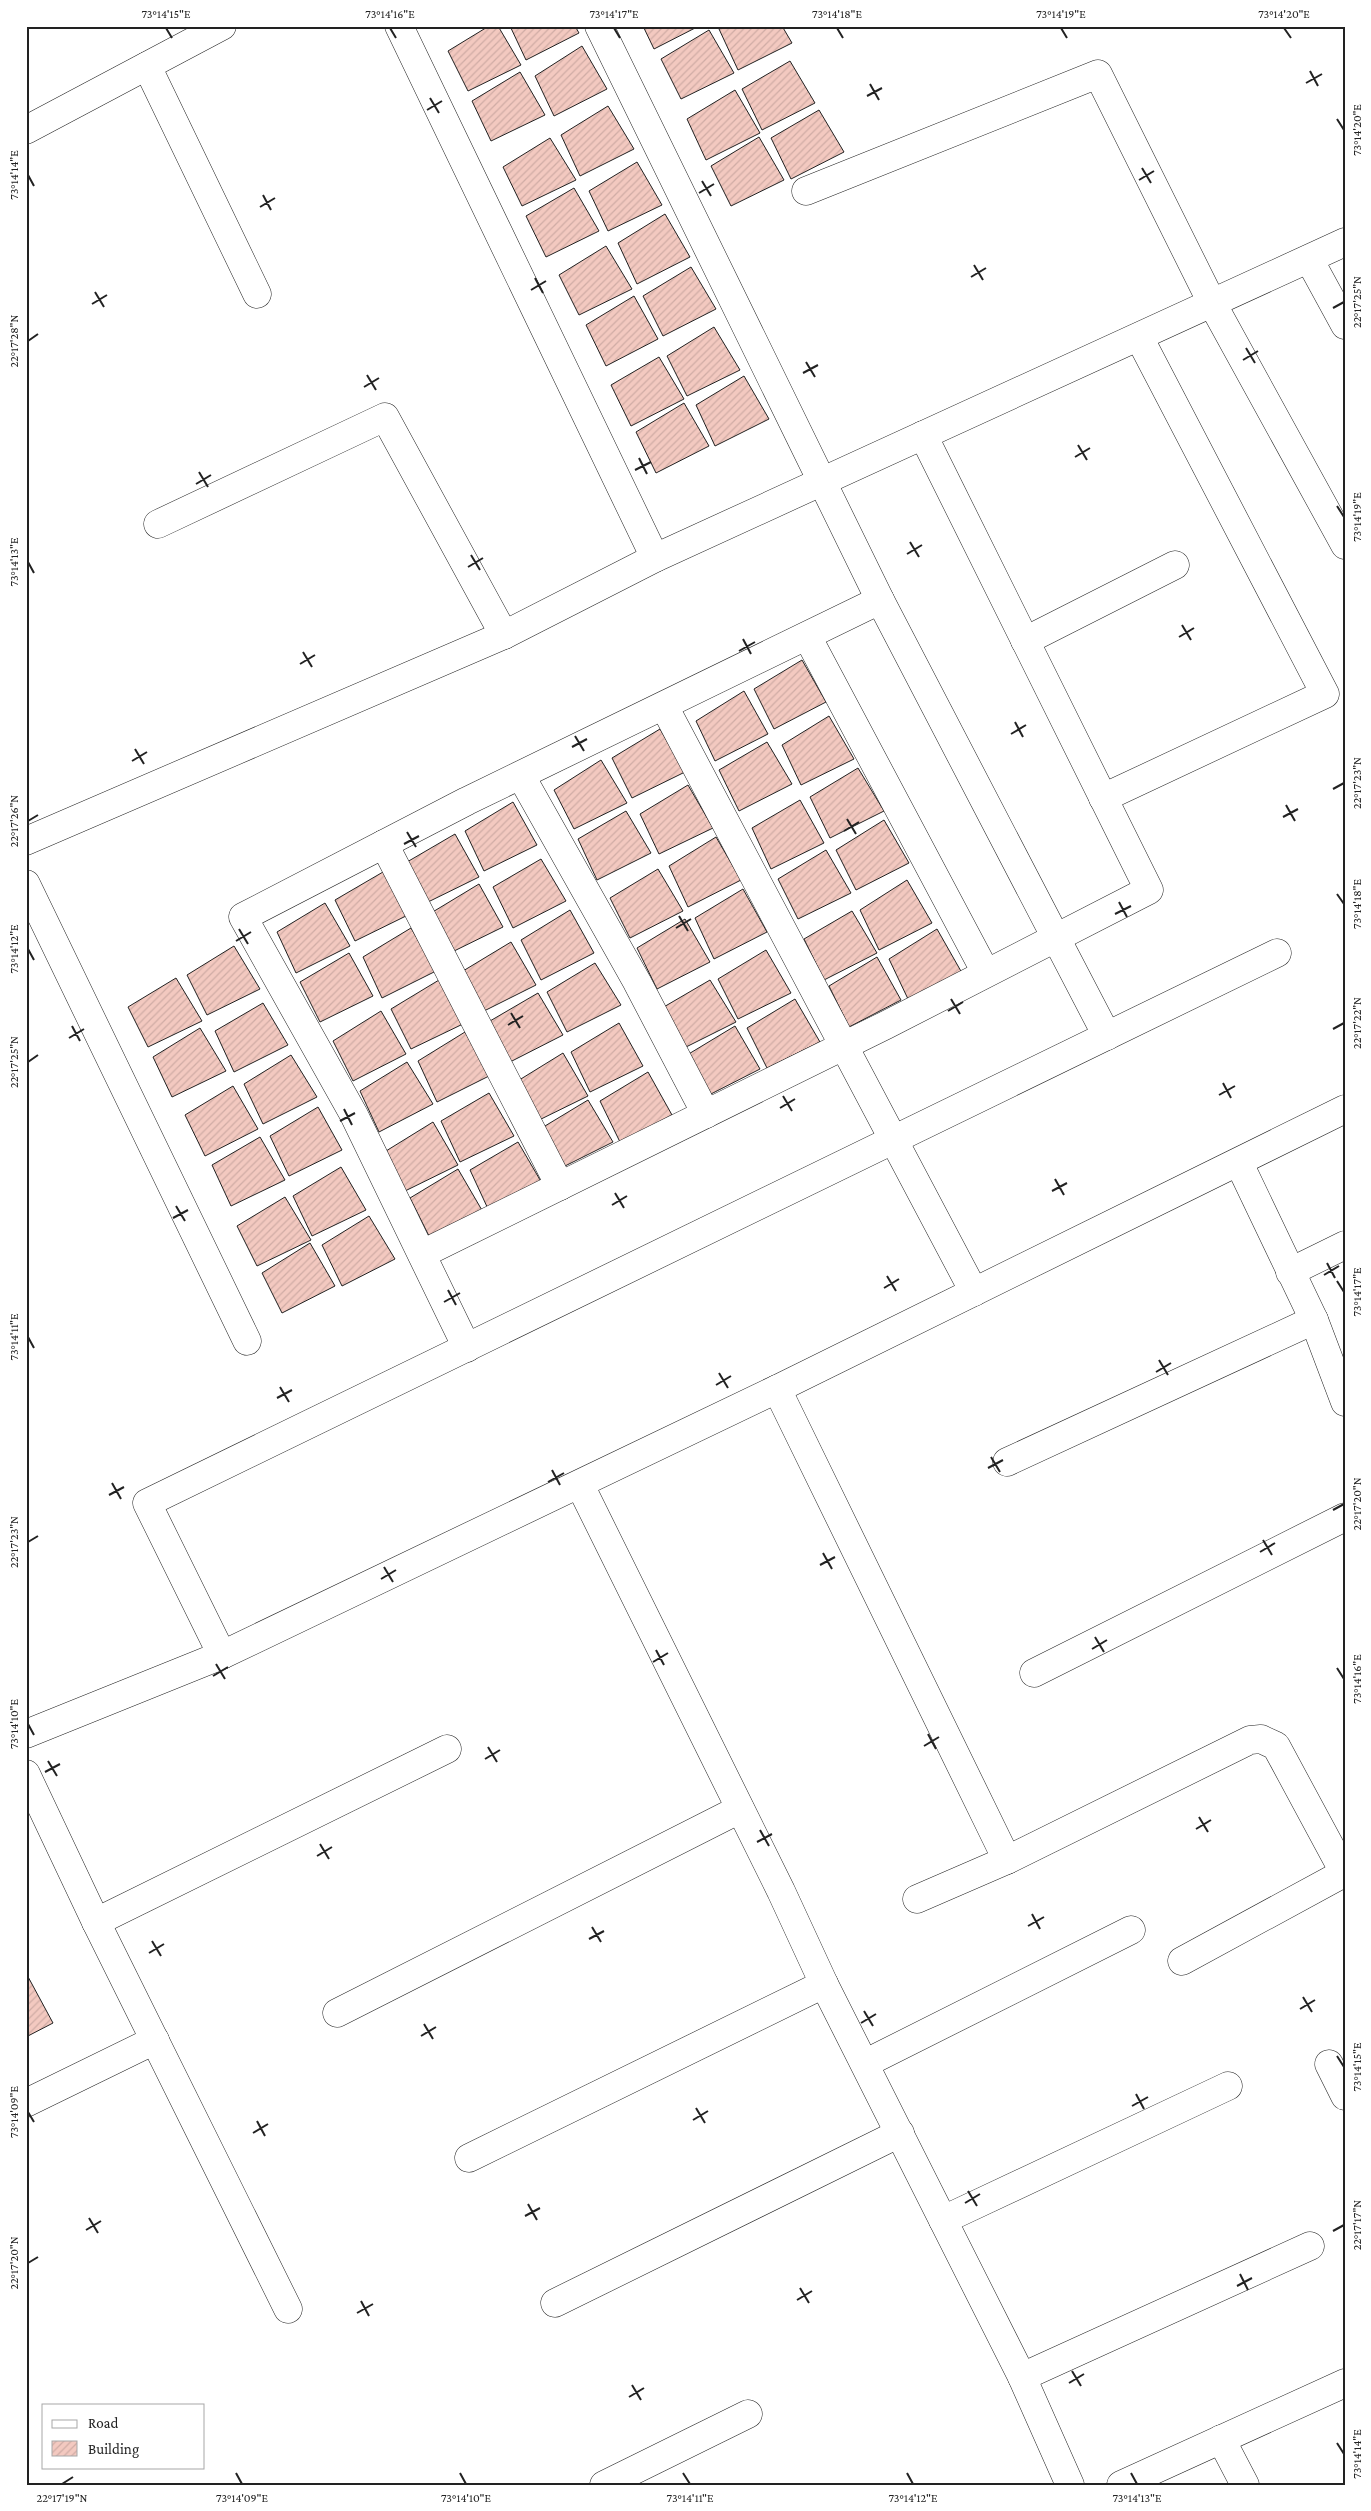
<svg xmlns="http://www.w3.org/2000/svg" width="1371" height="2511" font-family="'Crimson Pro',serif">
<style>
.building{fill:url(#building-hatch);stroke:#222}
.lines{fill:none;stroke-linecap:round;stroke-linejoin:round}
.street-casing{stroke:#222;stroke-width:29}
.street{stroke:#fff;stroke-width:28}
.ticks{fill:none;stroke:#222;stroke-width:2}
.neatline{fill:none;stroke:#222;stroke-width:2}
.ticks-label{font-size:12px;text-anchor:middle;fill:#222}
</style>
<defs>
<pattern id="building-hatch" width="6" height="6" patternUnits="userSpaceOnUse" patternTransform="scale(1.25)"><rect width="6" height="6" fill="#f3c9c0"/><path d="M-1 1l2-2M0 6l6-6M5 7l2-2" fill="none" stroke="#d0aca5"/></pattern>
</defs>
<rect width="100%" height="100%" fill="#fff"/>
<g class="building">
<polygon points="489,26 498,26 521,65 468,91 448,51"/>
<polygon points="510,26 575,26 579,33 526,60"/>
<polygon points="643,26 699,26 654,49"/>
<polygon points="723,26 782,26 792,43 738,70 719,29"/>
<polygon points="709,30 734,73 681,99 661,59"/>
<polygon points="582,46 607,89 554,116 535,76"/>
<polygon points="790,61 815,103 762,130 742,89"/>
<polygon points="520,72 545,115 491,141 472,101"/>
<polygon points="735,90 760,133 706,160 687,119"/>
<polygon points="608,106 634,149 580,176 561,135"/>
<polygon points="819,110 844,152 791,179 771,138"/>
<polygon points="759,137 784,180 731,206 711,166"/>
<polygon points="550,138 576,180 522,206 503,167"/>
<polygon points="637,162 662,205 608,231 589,191"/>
<polygon points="574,188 599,231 546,257 526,216"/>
<polygon points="665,214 690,257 637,284 618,243"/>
<polygon points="606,246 632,289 579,315 559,275"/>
<polygon points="691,267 716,309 663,336 643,296"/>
<polygon points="634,296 658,339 606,366 586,325"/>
<polygon points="714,327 740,370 687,396 667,356"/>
<polygon points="659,357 684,399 631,426 611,385"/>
<polygon points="744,376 769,419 715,446 696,405"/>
<polygon points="684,403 709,446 656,473 636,432"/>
<polygon points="802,660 826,702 774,729 754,689"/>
<polygon points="744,691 768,734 715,761 696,721"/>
<polygon points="829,716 854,759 801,785 782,745"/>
<polygon points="660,729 685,772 632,798 612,758"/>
<polygon points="767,742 792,784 739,811 719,770"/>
<polygon points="601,760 627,803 574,829 554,790"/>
<polygon points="858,768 884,811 830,838 810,797"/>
<polygon points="688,785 713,828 659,854 640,814"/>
<polygon points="800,800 824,843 771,869 752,828"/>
<polygon points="513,802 537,845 484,871 465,831"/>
<polygon points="626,811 651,853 597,880 578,839"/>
<polygon points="884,820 909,863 856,890 836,850"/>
<polygon points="455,834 479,877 426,903 407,862"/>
<polygon points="716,837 741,880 688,907 669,866"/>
<polygon points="826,850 851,893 798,919 778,879"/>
<polygon points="541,859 566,901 513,928 493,887"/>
<polygon points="658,869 683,911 630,938 610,898"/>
<polygon points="383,872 408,915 355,941 335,900"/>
<polygon points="907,880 932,923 879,950 860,910"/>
<polygon points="479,884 503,927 450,953 431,913"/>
<polygon points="743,889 767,932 714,959 695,918"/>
<polygon points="325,903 350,946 296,973 277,932"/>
<polygon points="570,910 594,953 541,980 521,940"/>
<polygon points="852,911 877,953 824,980 804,939"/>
<polygon points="685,919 710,962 657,989 637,948"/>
<polygon points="411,928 436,971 382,998 363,957"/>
<polygon points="937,929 962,973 908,999 889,959"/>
<polygon points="511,942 536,985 482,1012 463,971"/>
<polygon points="234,946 260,989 207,1015 187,975"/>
<polygon points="766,950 791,993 738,1019 718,979"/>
<polygon points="349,953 373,996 320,1022 300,982"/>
<polygon points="877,957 901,1000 849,1027 829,986"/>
<polygon points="595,963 621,1005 567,1032 547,992"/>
<polygon points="176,978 202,1021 148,1047 128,1007"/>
<polygon points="439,980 465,1023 411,1049 391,1009"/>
<polygon points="710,980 736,1022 682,1049 662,1008"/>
<polygon points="538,993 563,1035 510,1062 490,1021"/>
<polygon points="795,999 820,1042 767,1068 747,1028"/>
<polygon points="263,1003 288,1045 234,1072 215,1031"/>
<polygon points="381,1011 406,1054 353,1081 333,1041"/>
<polygon points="619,1023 643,1066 590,1092 571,1052"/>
<polygon points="735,1026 760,1069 707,1096 687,1055"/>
<polygon points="200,1028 226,1071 172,1097 153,1057"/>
<polygon points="465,1032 491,1075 437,1102 418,1061"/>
<polygon points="563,1053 588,1096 535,1122 516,1082"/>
<polygon points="291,1055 317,1097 263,1124 244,1084"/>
<polygon points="407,1062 433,1104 379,1132 360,1091"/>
<polygon points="648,1072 672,1115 620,1142 600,1101"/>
<polygon points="233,1086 258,1129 205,1156 185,1115"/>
<polygon points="489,1093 514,1136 460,1162 441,1121"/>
<polygon points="588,1100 613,1142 559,1169 540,1129"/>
<polygon points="318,1107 342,1150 289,1176 270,1136"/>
<polygon points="433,1122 458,1165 405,1191 386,1151"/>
<polygon points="260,1137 285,1180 231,1206 212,1165"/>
<polygon points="518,1142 543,1185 489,1211 470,1170"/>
<polygon points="341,1167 366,1210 312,1236 293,1196"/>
<polygon points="458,1169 483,1212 430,1238 410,1198"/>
<polygon points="285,1197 311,1240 257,1266 237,1226"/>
<polygon points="369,1216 395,1259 342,1286 322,1245"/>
<polygon points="310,1243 335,1286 282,1313 262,1273"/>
<polygon points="26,1973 53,2023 26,2037"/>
</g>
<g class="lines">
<g class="street-casing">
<g id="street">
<polyline points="399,26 655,558"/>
<polyline points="147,66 257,294"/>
<polyline points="26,130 222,26"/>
<polyline points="806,191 1098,74 1212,303 1345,545"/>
<polyline points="1309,259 1345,325"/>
<polyline points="158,524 385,417 504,635"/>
<polyline points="880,600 1107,1036"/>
<polyline points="807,636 986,973"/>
<polyline points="1025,641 1175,565"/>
<polyline points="664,706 974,1292"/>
<polyline points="521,776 637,982 706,1114"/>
<polyline points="1103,798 1325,694 1139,337"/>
<polyline points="26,841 504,635 655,558 1345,242"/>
<polyline points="384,844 560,1186"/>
<polyline points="26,884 247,1341"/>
<polyline points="1239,1163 1314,1320 1345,1402"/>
<polyline points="422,1254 886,1025 1149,890 923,435"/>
<polyline points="1290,1272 1345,1245"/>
<polyline points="467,1348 354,1115 243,917 467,801 880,600 599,26"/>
<polyline points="777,1389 1007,1860"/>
<polyline points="1007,1462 1314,1320"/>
<polyline points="580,1485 781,1891 824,1984 1022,2377 1070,2485"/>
<polyline points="222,1655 147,1503 1277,953"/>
<polyline points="1034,1673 1345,1517"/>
<polyline points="26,1734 222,1655 777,1389 1345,1109"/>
<polyline points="26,1774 96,1922 288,2309"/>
<polyline points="917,1899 1007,1860 1250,1740 1261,1739 1276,1746 1345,1874"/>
<polyline points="96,1922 447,1749"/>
<polyline points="1182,1961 1344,1873"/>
<polyline points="337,2013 740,1809"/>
<polyline points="866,2063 1131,1930"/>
<polyline points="1329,2064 1345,2096"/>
<polyline points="26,2103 155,2040"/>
<polyline points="469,2158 824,1984"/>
<polyline points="943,2220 1228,2086"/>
<polyline points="555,2303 900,2133"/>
<polyline points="1022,2377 1310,2246"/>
<polyline points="1221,2439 1245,2485"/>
<polyline points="604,2485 748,2414"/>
<polyline points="1121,2485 1345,2383"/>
</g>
</g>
<use href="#street" class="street"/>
</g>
<path class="ticks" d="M166,28L172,38M390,28L396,38M614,28L620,38M837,28L843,38M1061,28L1067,38M1284,28L1291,38M1310,71L1318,86M1306,83L1322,74M870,84L879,100M867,96L882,88M430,98L439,113M427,110L442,101M1337,119L1344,130M1142,168L1151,183M28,175L34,186M1139,180L1154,171M702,181L711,196M699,193L714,184M263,195L271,210M260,207L275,198M974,265L983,280M971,277L986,268M535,278L543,293M531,290L546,281M95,292L104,307M92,304L107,295M1333,308L1344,302M28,341L38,334M1246,348L1255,363M1243,360L1258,351M806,362L815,377M803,373L818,365M367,375L376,390M364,387L379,378M1078,445L1087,460M1075,457L1090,448M639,458L647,474M635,470L651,462M199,472L208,487M196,484L211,475M1337,506L1344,517M910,542L919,557M907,554L922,545M471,555L480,570M28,562L34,573M468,567L483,558M1182,625L1191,640M1179,637L1194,628M743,639L751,654M739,651L755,642M303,652L312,667M300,664L315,655M1015,722L1023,737M1011,734L1026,725M575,736L584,751M572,747L587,739M135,749L144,764M132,761L147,752M1333,789L1344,783M1286,805L1295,821M1283,817L1298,809M847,819L856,834M28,821L38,815M844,831L859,822M407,832L416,847M404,844L419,836M1337,894L1344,904M1119,902L1127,917M1115,914L1131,906M679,916L688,931M676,928L691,919M239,929L248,944M236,941L251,932M28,949L34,960M951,999L960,1014M948,1011L963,1002M511,1013L520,1028M508,1025L523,1016M72,1026L80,1041M1333,1029L1344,1023M69,1038L84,1029M28,1062L38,1055M1223,1083L1231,1098M1219,1095L1235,1086M783,1096L792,1111M780,1108L795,1099M344,1109L352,1125M340,1121L355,1113M1055,1179L1064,1195M1052,1191L1067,1183M615,1193L624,1208M612,1205L627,1196M176,1206L185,1221M173,1218L188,1210M1327,1263L1335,1278M1324,1275L1339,1266M887,1276L896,1291M1337,1281L1344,1292M884,1288L899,1279M448,1290L456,1305M444,1302L460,1293M28,1337L34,1348M1159,1360L1168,1375M1156,1372L1171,1363M719,1373L728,1388M716,1385L731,1376M280,1387L289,1402M277,1398L292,1390M991,1457L1000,1472M988,1468L1003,1460M552,1470L560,1485M548,1482L564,1473M112,1483L121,1499M109,1495L124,1487M1333,1510L1344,1504M1263,1540L1272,1555M28,1542L38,1536M1260,1552L1275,1543M823,1553L832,1569M820,1565L835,1557M384,1567L393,1582M381,1579L396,1570M1095,1637L1104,1652M1092,1649L1107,1640M656,1650L664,1665M653,1662L668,1653M216,1664L225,1679M1337,1668L1344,1679M213,1676L228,1667M28,1724L34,1735M928,1734L936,1749M924,1746L939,1737M488,1747L497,1762M485,1759L500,1750M48,1761L57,1776M45,1772L60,1764M1199,1817L1208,1832M1196,1829L1211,1820M760,1830L769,1846M757,1842L772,1834M320,1844L329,1859M317,1856L332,1847M1032,1914L1040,1929M1028,1926L1044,1917M592,1927L601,1942M589,1939L604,1931M152,1941L161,1956M149,1953L164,1944M1303,1997L1312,2012M1300,2009L1315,2000M864,2011L873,2026M861,2023L876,2014M424,2024L433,2039M421,2036L436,2027M1337,2056L1344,2067M1136,2094L1144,2109M1132,2106L1148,2097M696,2108L705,2123M28,2112L34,2122M693,2120L708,2111M257,2121L265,2136M253,2133L268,2124M968,2191L977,2206M965,2203L980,2194M528,2204L537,2220M525,2216L540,2208M89,2218L98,2233M86,2230L101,2221M1333,2231L1344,2225M28,2263L38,2257M1240,2274L1248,2290M1237,2286L1252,2278M800,2288L809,2303M797,2300L812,2291M361,2301L369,2316M357,2313L373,2304M1072,2371L1081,2386M1069,2383L1084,2374M632,2385L641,2400M629,2397L644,2388M1337,2443L1344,2454M236,2473L242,2484M460,2473L466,2484M683,2473L690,2484M907,2473L913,2484M1131,2473L1137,2484M62,2484L73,2477"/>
<rect width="1371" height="2511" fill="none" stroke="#ffffff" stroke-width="55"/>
<rect x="42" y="2404" width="162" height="65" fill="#ffffff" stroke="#a7a7a7"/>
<rect x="52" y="2420" width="25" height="8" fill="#ffffff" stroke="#a7a7a7"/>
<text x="88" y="2428" font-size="15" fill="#222222">Road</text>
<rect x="52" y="2441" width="25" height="15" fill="url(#building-hatch)" stroke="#a7a7a7"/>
<text x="88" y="2454" font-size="15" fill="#222222">Building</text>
<rect x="28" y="28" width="1316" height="2456" class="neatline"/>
<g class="ticks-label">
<text x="166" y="18">73°14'15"E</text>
<text x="390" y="18">73°14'16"E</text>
<text x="614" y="18">73°14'17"E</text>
<text x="837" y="18">73°14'18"E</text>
<text x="1061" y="18">73°14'19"E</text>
<text x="1284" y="18">73°14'20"E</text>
<text transform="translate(1357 130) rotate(-90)" y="4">73°14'20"E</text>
<text transform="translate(14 175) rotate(-90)" y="4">73°14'14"E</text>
<text transform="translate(1357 302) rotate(-90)" y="4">22°17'25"N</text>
<text transform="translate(14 341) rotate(-90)" y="4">22°17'28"N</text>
<text transform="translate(1357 517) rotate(-90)" y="4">73°14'19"E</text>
<text transform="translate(14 562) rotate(-90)" y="4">73°14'13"E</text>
<text transform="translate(1357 783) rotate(-90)" y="4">22°17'23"N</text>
<text transform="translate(14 821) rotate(-90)" y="4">22°17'26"N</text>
<text transform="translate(1357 904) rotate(-90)" y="4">73°14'18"E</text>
<text transform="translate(14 949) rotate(-90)" y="4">73°14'12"E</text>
<text transform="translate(1357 1023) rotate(-90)" y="4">22°17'22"N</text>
<text transform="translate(14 1062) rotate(-90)" y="4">22°17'25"N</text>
<text transform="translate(1357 1292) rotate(-90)" y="4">73°14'17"E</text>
<text transform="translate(14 1337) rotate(-90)" y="4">73°14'11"E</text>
<text transform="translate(1357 1504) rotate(-90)" y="4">22°17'20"N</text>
<text transform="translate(14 1542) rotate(-90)" y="4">22°17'23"N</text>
<text transform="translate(1357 1679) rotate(-90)" y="4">73°14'16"E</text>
<text transform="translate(14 1724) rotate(-90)" y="4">73°14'10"E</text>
<text transform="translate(1357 2067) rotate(-90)" y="4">73°14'15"E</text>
<text transform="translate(14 2112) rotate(-90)" y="4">73°14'09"E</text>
<text transform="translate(1357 2225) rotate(-90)" y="4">22°17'17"N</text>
<text transform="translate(14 2263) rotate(-90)" y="4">22°17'20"N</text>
<text transform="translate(1357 2454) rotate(-90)" y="4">73°14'14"E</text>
<text x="62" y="2502">22°17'19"N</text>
<text x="242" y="2502">73°14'09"E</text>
<text x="466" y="2502">73°14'10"E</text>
<text x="690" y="2502">73°14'11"E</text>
<text x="913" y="2502">73°14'12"E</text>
<text x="1137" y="2502">73°14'13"E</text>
</g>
</svg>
